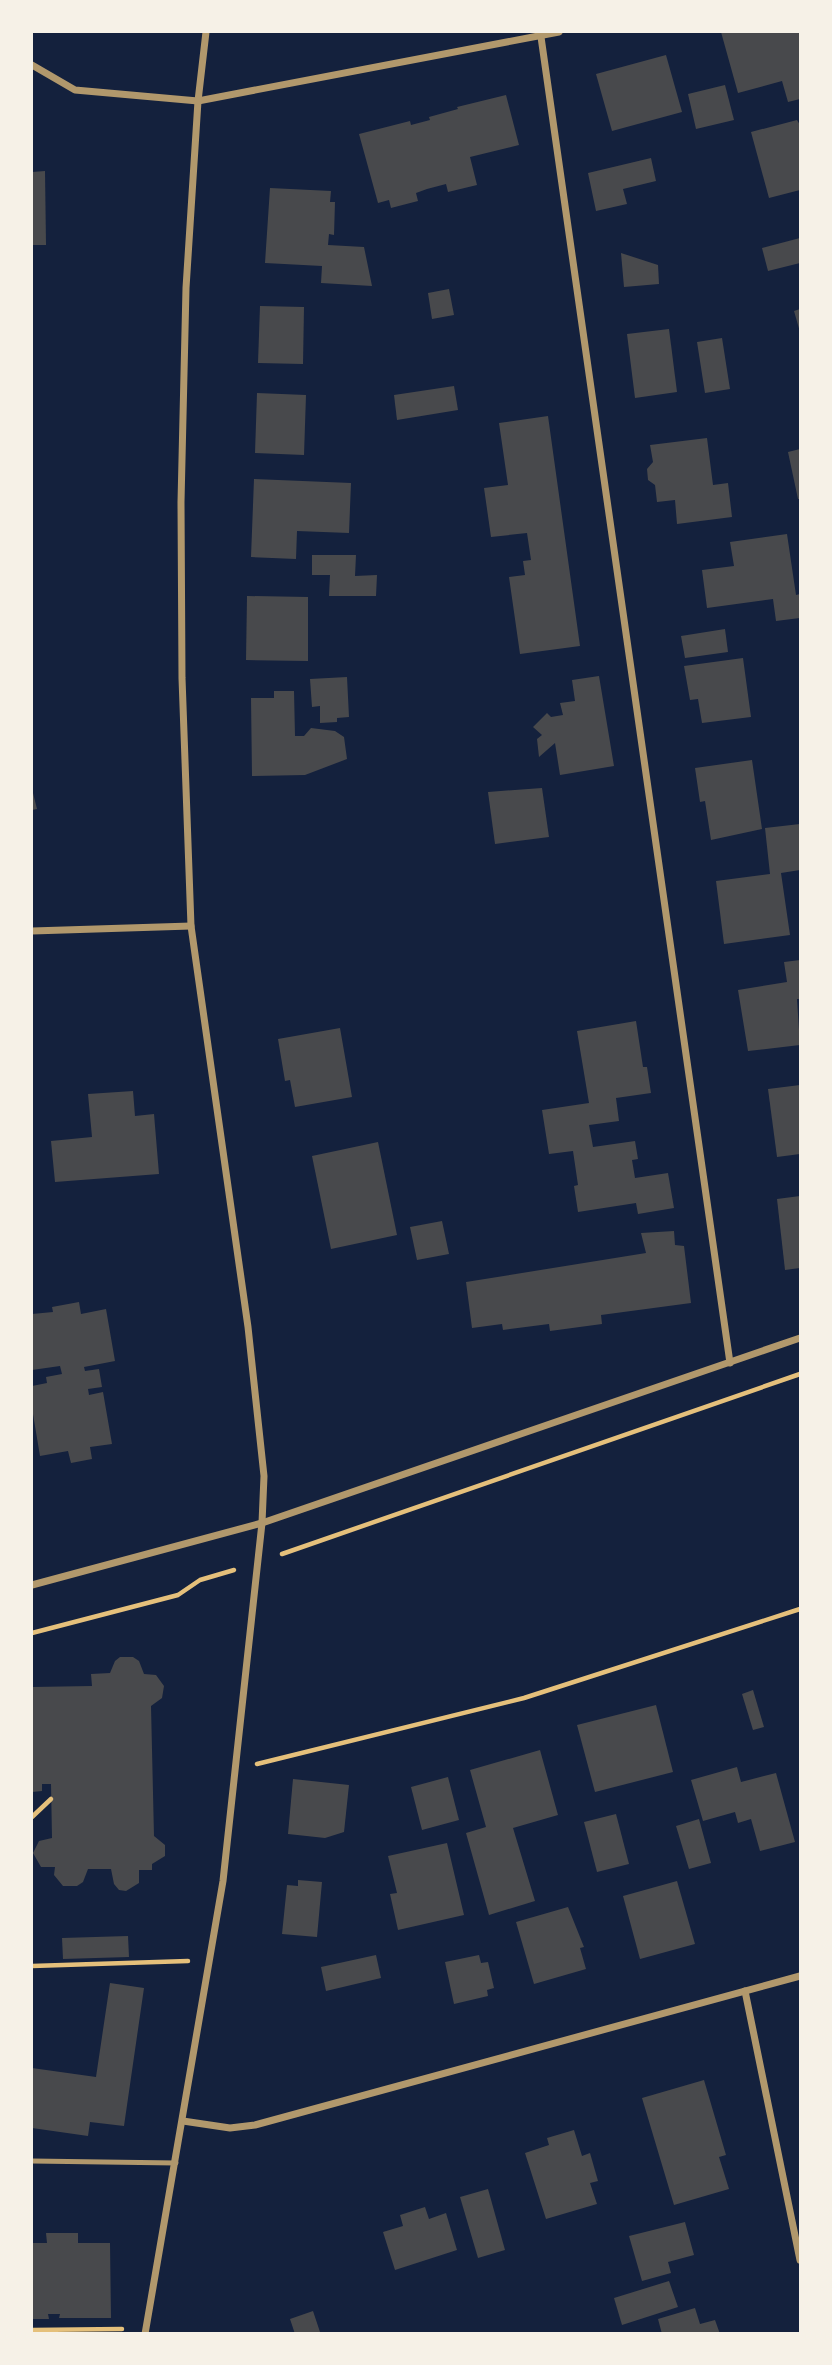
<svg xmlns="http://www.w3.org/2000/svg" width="832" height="2365" font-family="Ubuntu,sans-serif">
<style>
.building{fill:#48494c}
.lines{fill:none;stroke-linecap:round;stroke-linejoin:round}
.path{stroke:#e5c07b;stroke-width:4.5}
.service{stroke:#b1986c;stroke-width:5}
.minor{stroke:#b1986c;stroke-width:7}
</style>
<rect width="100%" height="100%" fill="#14213d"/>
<g class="building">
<polygon points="721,32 800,32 800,99 788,102 782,81 738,93"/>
<polygon points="666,55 682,112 612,131 596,74"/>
<polygon points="725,85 734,120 696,129 688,94"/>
<polygon points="506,95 519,145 470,157 477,185 448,192 446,184 427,189 416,193 418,201 391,208 389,200 378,203 359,134 410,121 411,125 430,120 429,117 458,109 457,107"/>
<polygon points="797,120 800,125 800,190 769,198 751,132"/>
<polygon points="651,158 656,181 623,189 627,204 596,211 588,173"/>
<polygon points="45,171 46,245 32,245 32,172"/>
<polygon points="270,188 331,191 330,202 335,202 334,235 329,234 328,245 364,247 372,286 321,283 322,266 265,263"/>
<polygon points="800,238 800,263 768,271 762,248"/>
<polygon points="621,253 658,265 659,284 624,287"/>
<polygon points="449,289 454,315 432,319 428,293"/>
<polygon points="260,306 304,307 303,364 258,363"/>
<polygon points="800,309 800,332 794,311"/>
<polygon points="669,329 677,392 635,398 627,334"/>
<polygon points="722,338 730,389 705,393 697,342"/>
<polygon points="454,386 458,410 397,420 394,395"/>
<polygon points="257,393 306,395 304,455 255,453"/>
<polygon points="548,416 580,646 520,654 509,577 525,575 523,561 531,560 527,533 491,537 484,488 508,485 499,423"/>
<polygon points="707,438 713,485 728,483 732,517 677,524 675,500 657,502 655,485 648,480 647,469 653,462 650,445"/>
<polygon points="800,449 800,499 798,499 788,452"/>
<polygon points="254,479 351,483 349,533 297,531 296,559 251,557"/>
<polygon points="787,534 796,595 800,594 800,618 776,621 773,599 707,608 702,570 734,566 730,542"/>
<polygon points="312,555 356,555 355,576 377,575 376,596 329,596 330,575 312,575"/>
<polygon points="247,596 308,597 308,661 246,660"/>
<polygon points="725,629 728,652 685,658 681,636"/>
<polygon points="743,658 751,717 702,723 698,699 690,700 684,666"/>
<polygon points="599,676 614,766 560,775 555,743 539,757 537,739 542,735 533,727 547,713 551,717 563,715 560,703 575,701 572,680"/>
<polygon points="347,677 349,717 337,718 337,722 320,723 320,706 312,707 310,679"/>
<polygon points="274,691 294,691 295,736 304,736 311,728 335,731 344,737 347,759 305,775 252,776 251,698 274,698"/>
<polygon points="752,760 762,829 711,840 705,801 700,802 695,768"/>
<polygon points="542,788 549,837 495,844 488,792"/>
<polygon points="32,789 37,809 32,810"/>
<polygon points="800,824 800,870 781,873 790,935 724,944 716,881 770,874 765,828"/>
<polygon points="800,960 800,999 797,999 800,1045 748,1051 738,990 787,982 784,962"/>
<polygon points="636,1021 643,1067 647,1067 651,1093 616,1098 619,1121 589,1125 593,1147 635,1141 638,1159 632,1160 635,1178 668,1173 674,1208 638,1214 636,1203 578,1212 574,1186 578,1185 573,1151 549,1154 542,1110 589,1103 577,1031"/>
<polygon points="340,1028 352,1097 295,1107 290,1080 285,1081 278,1039"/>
<polygon points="800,1085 800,1154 777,1157 768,1089"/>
<polygon points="133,1091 135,1116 154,1114 159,1174 55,1182 51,1141 92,1137 88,1094"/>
<polygon points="378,1142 397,1235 331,1249 312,1156"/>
<polygon points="800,1196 800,1268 785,1270 777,1199"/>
<polygon points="442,1221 449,1254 417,1260 410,1227"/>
<polygon points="674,1231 675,1245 684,1246 691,1303 601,1315 602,1324 550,1331 549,1324 503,1330 502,1324 472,1328 466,1282 646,1253 641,1233"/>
<polygon points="79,1302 81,1314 106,1309 115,1361 84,1367 85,1371 99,1369 102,1387 88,1389 89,1395 103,1392 112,1444 90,1447 92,1459 71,1463 68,1451 40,1456 32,1408 32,1386 47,1383 46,1377 62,1374 60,1366 32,1370 32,1314 53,1312 52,1307"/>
<polygon points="120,1657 133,1657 139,1661 144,1674 156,1675 164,1686 162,1698 151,1706 154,1836 165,1845 165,1856 152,1864 152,1870 139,1870 139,1883 126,1891 119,1890 114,1884 111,1869 88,1869 83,1882 77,1886 63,1886 54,1875 55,1867 41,1867 33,1853 39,1841 52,1838 51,1784 42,1784 42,1791 32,1792 32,1687 92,1686 91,1674 110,1673 115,1661"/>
<polygon points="753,1690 764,1727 753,1730 742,1694"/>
<polygon points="656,1705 673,1772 595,1792 577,1725"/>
<polygon points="540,1750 558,1815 513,1828 535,1901 489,1915 466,1833 486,1827 470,1770"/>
<polygon points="737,1767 741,1782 776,1773 795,1842 760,1851 751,1819 738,1823 735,1812 703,1821 691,1780"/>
<polygon points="448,1777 459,1820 422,1830 411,1787"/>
<polygon points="293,1779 349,1785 344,1832 325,1838 288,1834"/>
<polygon points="616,1814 629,1864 597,1872 584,1822"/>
<polygon points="699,1819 711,1863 689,1869 676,1826"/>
<polygon points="447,1843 464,1915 398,1930 390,1894 397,1893 388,1856"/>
<polygon points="298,1880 322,1882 317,1937 282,1934 287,1885 298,1886"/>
<polygon points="677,1881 695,1944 640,1959 623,1896"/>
<polygon points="568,1907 584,1947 580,1948 586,1969 534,1984 516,1922"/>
<polygon points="128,1936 129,1957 63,1959 62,1938"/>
<polygon points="376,1955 381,1978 326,1991 321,1967"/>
<polygon points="479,1955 481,1963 488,1962 494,1988 487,1990 488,1996 454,2004 445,1962"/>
<polygon points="110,1983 144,1988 124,2126 90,2122 88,2136 32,2128 32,2068 96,2077"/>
<polygon points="704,2080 726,2155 719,2157 729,2189 674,2205 642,2098"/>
<polygon points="574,2130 582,2156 590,2153 598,2181 590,2183 597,2204 546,2219 525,2153 549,2145 547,2138"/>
<polygon points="488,2189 505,2250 478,2258 460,2197"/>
<polygon points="425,2207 429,2219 446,2213 457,2250 395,2270 383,2232 403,2226 400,2215"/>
<polygon points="685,2222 694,2255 668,2262 671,2273 642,2281 629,2236"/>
<polygon points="46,2233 78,2233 78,2243 110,2243 111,2318 59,2318 60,2314 48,2314 49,2319 32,2319 32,2243 47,2243"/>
<polygon points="669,2281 678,2307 622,2325 614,2298"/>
<polygon points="695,2308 700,2324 715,2320 720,2334 662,2334 658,2319"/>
<polygon points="313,2311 320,2332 295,2334 290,2319"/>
</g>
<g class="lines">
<g class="path">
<polyline points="282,1554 800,1374"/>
<polyline points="32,1633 178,1595 200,1580 234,1570"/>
<polyline points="257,1764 524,1698 800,1609"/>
<polyline points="32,1817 51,1799"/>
<polyline points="32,1966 188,1961"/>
<polyline points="32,2330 122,2329"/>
</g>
<polyline class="service" points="32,2161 176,2163"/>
<g class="minor">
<polyline points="541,37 730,1363"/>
<polyline points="32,65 75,90 198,101 559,32"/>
<polyline points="32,931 191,926"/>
<polyline points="32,1585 262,1523 800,1338"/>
<polyline points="745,1991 800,2260"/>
<polyline points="183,2121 230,2128 255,2125 800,1976"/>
<polyline points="145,2334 223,1881 262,1523 264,1476 248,1327 191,926 182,678 181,502 186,288 198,101 206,32"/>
</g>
</g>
<rect width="832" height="2365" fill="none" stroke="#f6f1e7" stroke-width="66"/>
</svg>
